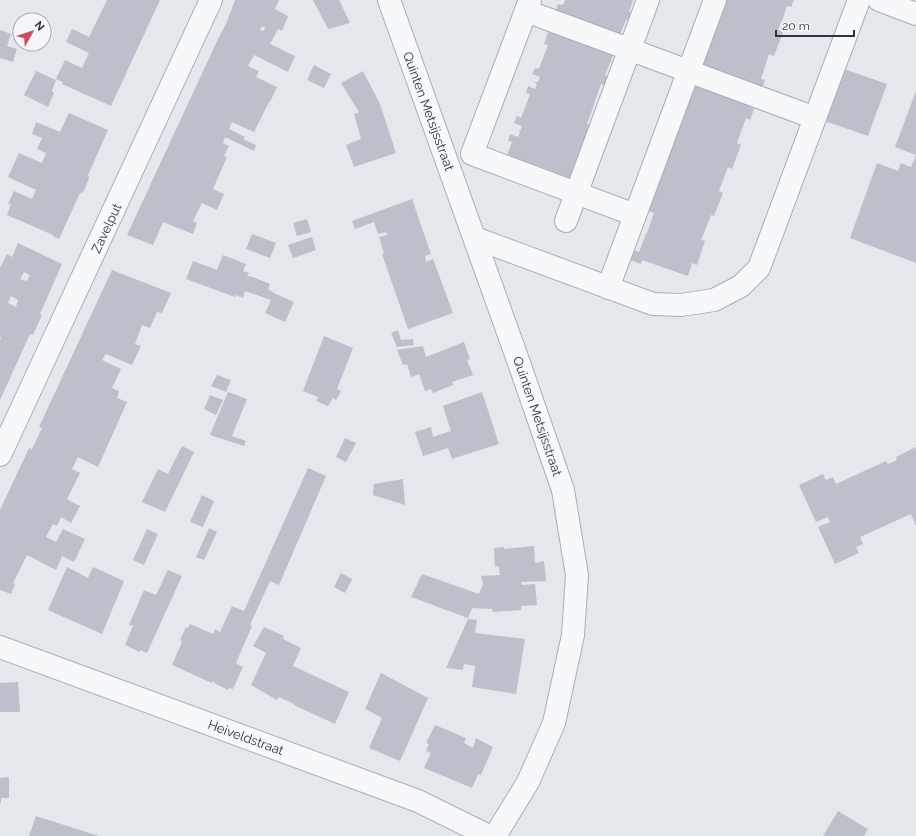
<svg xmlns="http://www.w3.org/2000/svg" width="916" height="836" font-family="Raleway,sans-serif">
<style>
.building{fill:#bbc0ca;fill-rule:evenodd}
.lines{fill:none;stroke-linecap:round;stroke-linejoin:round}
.minor-casing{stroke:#a9aeb7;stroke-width:24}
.minor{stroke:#f7f8fa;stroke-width:22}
.labels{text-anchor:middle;stroke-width:3;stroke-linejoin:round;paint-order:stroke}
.street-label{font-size:13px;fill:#2b3445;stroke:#f4f6f9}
</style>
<rect width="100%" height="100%" fill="#e4e7ec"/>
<g class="building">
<polygon points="107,0 160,0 111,106 62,84 63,82 56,79 65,60 82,68 89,53 66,42 72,29 89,37"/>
<path d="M235,0H279L275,9L288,16L282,31L278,29L270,44L295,56L288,72L254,55L248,66L259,71L256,77L277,87L270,102H269L254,132L232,122L229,129L245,137L243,139L256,145L254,151L225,137L223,143L229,146L224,156L227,157L213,189L224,194L217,210L202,203L193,221L197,223L193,234L163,222L153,245L127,235L218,39L226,24ZM262,26L265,28L264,31L260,30Z"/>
<polygon points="313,0 339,0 350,23 328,29"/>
<polygon points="565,0 633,0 629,12 633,13 630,21 626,20 617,42 554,16 558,4 563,5"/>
<polygon points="721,0 794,0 791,7 787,6 783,18 778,30 783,32 774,56 769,54 761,79 765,80 761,91 694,71"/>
<polygon points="0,30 11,34 7,46 17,49 13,62 0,58"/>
<polygon points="548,32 552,34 552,33 572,40 573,38 614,53 605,75 609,77 606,86 601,84 587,124 592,126 571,183 551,176 552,171 507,155 512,142 508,141 510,134 518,137 520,132 518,130 520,131 522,126 514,123 517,116 521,118 530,94 526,93 528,86 535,89 537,84 534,82 538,82 540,77 532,74 535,68 539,69 548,45 544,44"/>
<polygon points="314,65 331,74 324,88 307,80"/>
<polygon points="844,69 887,84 868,136 825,121"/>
<polygon points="36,71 56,80 52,91 54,93 48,107 24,95"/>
<polygon points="363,71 380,104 396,153 354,167 346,145 361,139 354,114 359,112 341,83"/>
<polygon points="691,82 732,97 731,99 750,106 750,107 754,109 750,120 746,118 737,143 741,145 732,169 728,167 719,191 723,193 714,216 711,215 706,228 701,240 705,241 697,265 692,263 688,276 642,260 641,264 622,257 625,247 639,252 646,234 645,233 647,233 654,213 639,208"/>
<polygon points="916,91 916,155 895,147"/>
<polygon points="69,113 108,130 88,175 89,179 83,192 80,193 59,239 53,236 53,235 7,215 11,204 8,204 14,191 32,199 36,190 8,177 19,153 42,163 46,153 37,149 42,138 32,134 36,122 60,132"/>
<polygon points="916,155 916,263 850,238 877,163 898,171 901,163 911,167"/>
<polygon points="412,199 431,254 425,256 426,262 433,259 453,313 408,329 382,254 384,253 379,237 387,235 386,232 378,234 374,222 355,229 352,221"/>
<polygon points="307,219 311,232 297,236 293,223"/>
<polygon points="252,234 276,243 270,258 246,249"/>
<polygon points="312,237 316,250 293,258 288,245"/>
<path d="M18,243L62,264L40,314L42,315L33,335L30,334L0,400V341L1,338L0,337V268L7,254L12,257ZM24,272L30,275L27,281L20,279ZM11,296L18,300L16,307L8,303Z"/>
<polygon points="223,255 246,264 243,271 249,273 247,277 250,276 270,284 268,289 274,293 294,302 285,322 265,313 271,300 245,291 243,298 236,295 235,297 186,279 193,261 217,270"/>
<polygon points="112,270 171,293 162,313 157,312 150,328 142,325 135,344 141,346 132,365 106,354 102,360 121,369 112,388 119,391 117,398 127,402 98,467 78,457 72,469 80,473 67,499 80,506 71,523 61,517 57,526 53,524 46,537 56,542 63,529 85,539 74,562 62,556 56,570 27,555 13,583 15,584 11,594 0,590 0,510 29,448 32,449 42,428 39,427"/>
<polygon points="398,330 401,340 413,339 414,345 397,347 391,333"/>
<polygon points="324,336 353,348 337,389 341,391 336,400 333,398 328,406 316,401 318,397 303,391"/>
<polygon points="464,342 470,359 467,360 473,375 452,382 453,385 433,393 431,389 425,391 419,374 411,377 407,364 403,365 397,350 423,346 426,357"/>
<polygon points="217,375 231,380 226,392 211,386"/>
<polygon points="228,392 247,399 232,436 246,441 244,446 210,435"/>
<polygon points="482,392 499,444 452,459 448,448 423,456 415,432 431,427 433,437 451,431 443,406"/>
<polygon points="210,395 223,400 216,415 204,409"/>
<polygon points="345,438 356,443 346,462 336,457"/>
<polygon points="182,446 194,452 165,512 142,502 158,469 168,474"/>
<polygon points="916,447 916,526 911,514 860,537 863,544 856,547 859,553 835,564 818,527 830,522 828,517 816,522 799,485 823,474 826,480 833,477 836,484 886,461 888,464 897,460 896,457"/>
<polygon points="308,468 326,476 279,585 270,581 250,625 252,626 236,663 243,667 233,689 229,688 228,690 216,684 213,681 212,683 172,665 182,642 180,640 186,627 188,628 190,624 213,634 215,629 220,632 232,606 244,611"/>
<polygon points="403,479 405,505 373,495 374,484"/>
<polygon points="202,495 214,501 203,527 190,522"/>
<polygon points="209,528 217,532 204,560 196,557"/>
<polygon points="147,529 158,534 144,565 133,560"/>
<polygon points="534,546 535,563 544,561 546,581 521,582 522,585 535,584 537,605 521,606 521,610 493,612 492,609 472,608 468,618 411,597 422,574 479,594 483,584 481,576 500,575 499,566 495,567 494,548 504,547 504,549"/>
<polygon points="67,567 88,578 93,567 124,581 102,634 48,610"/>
<polygon points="168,570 182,576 147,653 140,650 140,652 125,645 133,626 129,625 144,590 156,595"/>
<polygon points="341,573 352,579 345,593 334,587"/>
<polygon points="468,619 477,620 475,633 525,639 516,694 472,687 475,666 464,664 463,670 446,668"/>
<polygon points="264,627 284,636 283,639 301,648 293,666 349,692 335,724 294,705 294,704 279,697 277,700 251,685 266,653 253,646"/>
<polygon points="381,673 428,698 400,761 369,748 382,718 365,709"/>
<polygon points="18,682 20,712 0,712 0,683"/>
<polygon points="435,725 466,738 464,743 473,748 476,738 493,747 481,775 478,774 472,788 424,768 431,753 426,751 429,744 426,743"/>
<polygon points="9,777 9,798 1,798 1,803 0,803 0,778"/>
<polygon points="838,811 868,829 864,836 823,836"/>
<polygon points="36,816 99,836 29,836"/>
</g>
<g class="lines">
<g class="minor-casing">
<g id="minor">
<polyline points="389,0 519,363 563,490 577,575 573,635 554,723 528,782 495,836"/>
<polyline points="530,0 472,154 635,215"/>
<polyline points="879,0 916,14"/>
<polyline points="526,11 815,118"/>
<polyline points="566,221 648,0"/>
<polyline points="475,238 653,304 681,305 714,300 741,286 759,268 859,0"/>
<polyline points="608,288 715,0"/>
<polyline points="0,455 211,0"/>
<polyline points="0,647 418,801 489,836"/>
</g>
</g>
<use href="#minor" class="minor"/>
</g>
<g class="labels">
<g class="street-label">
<text transform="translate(429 111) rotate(70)" y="5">Quinten Metsijsstraat</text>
<text transform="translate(106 228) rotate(-65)" y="5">Zavelput</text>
<text transform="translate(538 416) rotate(71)" y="5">Quinten Metsijsstraat</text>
<text transform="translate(246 737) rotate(20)" y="5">Heiveldstraat</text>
</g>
</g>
<g transform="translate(32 32) rotate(51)"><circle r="19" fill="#f4f6f9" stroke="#a4a8b1"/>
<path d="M0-3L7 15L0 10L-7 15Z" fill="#d1495b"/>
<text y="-6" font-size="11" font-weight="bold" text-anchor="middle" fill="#2b3445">N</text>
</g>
<path d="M776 30v6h78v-6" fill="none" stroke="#2b3445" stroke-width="2"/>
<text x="782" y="30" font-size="12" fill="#2b3445" stroke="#f4f6f9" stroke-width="3" paint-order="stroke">20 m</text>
</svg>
